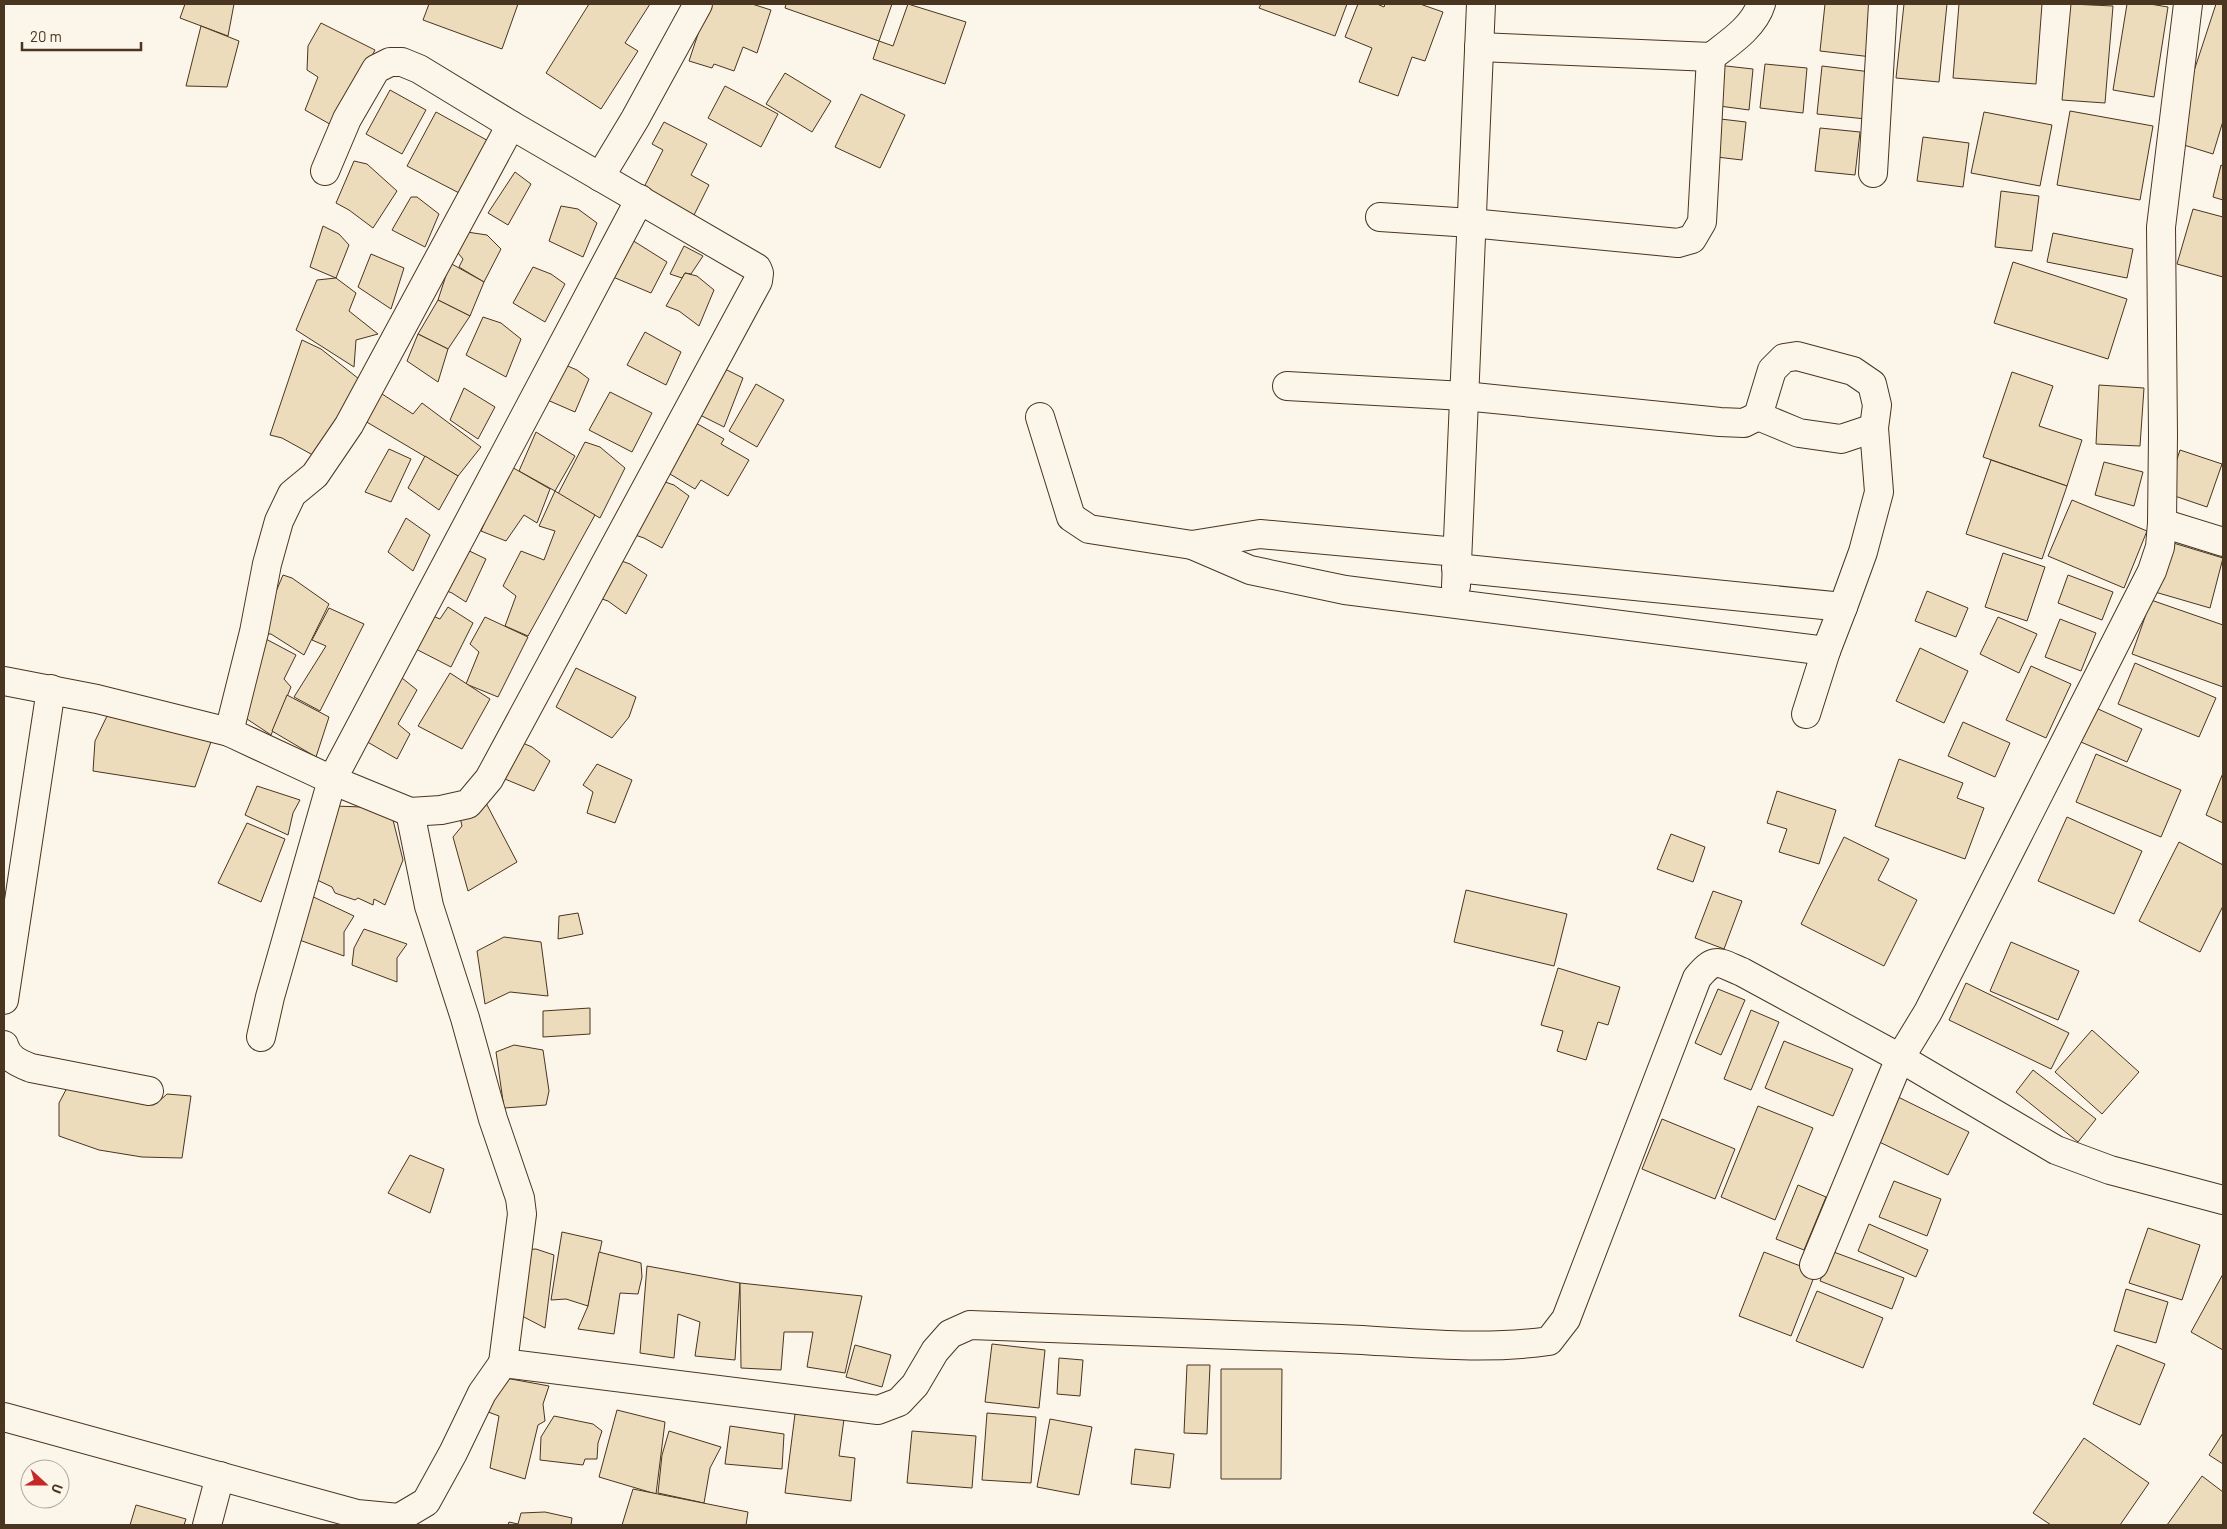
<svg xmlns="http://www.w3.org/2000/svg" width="2227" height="1529" font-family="Barlow,sans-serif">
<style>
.building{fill:#ecdcbc;stroke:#4a3520}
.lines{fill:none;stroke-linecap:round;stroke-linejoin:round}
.street-casing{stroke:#4a3520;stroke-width:30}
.street{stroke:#fbf6e9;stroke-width:28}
</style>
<rect width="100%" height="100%" fill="#fbf6e9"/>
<g class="building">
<polygon points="185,4 234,4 228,36 180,18"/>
<polygon points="429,4 518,4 502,49 423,20"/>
<polygon points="589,4 650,4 625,43 638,51 601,109 546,73"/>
<polygon points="708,4 752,4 771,10 757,53 743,47 734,71 714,64 712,68 689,61"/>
<polygon points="786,4 892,4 879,41 785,8"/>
<polygon points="908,4 966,22 945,84 873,59 879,41 893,46"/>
<polygon points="1261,4 1347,4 1335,36 1259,8"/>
<polygon points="1358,4 1377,4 1384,7 1385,4 1420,4 1443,12 1425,61 1412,57 1398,96 1359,82 1372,48 1345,37"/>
<polygon points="1825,4 1877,4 1872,57 1820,51"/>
<polygon points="1904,4 1947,4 1939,82 1896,78"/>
<polygon points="1959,4 2042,4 2036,84 1953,78"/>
<polygon points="2071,4 2113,6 2105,103 2062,100"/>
<polygon points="2127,4 2150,4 2168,7 2154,97 2113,90"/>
<polygon points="2216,4 2223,4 2223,121 2213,154 2171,141"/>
<polygon points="321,23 375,50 335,127 305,110 318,77 307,70 308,46"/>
<polygon points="201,26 239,41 227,87 186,86"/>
<polygon points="1765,64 1807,68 1803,113 1760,108"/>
<polygon points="1717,65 1753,69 1749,110 1712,105"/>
<polygon points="1822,66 1871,72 1866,119 1817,114"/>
<polygon points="785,73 831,101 812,132 766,104"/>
<polygon points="725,86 778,114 761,147 708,118"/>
<polygon points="390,90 426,110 402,154 366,134"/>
<polygon points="861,94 905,115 880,168 835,147"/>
<polygon points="2070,111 2153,126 2140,200 2057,185"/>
<polygon points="436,112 492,143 463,195 407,166"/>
<polygon points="1984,112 2052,125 2040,186 1971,173"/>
<polygon points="1712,118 1746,122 1742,160 1708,156"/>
<polygon points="664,122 707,144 691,175 709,185 694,215 643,189 663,150 652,144"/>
<polygon points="1820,128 1860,132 1855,175 1815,171"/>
<polygon points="1923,137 1969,143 1963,187 1917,181"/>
<polygon points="354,161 367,164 397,191 373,228 349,210 336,203"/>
<polygon points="2221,165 2223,166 2223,200 2213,197"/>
<polygon points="515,172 531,184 508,225 488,213"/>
<polygon points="2001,191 2039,196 2032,251 1995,247"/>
<polygon points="411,197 417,197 439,214 425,247 392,230"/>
<polygon points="561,206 578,209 597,223 583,257 549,241"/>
<polygon points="2193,209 2223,217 2223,277 2177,264"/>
<polygon points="323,226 339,234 349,245 336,278 310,267"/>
<polygon points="467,232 487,235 501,249 484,282 459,267 463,259 458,253"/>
<polygon points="2053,233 2133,249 2127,278 2047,262"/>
<polygon points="632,240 667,262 651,293 613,277"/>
<polygon points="684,246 703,256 691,274 685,273 682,278 670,274"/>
<polygon points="371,254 404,268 391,309 358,287"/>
<polygon points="2013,262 2127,299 2108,359 1994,323"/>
<polygon points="450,263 484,282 470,316 438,300"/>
<polygon points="533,267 551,274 565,284 545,322 513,303"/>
<polygon points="685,273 697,276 714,290 699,326 679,311 666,306"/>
<polygon points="336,278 356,293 349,311 378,334 356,340 354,367 296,330 317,280"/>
<polygon points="438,300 470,316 448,349 418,334"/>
<polygon points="483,317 501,323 521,339 506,377 466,355"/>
<polygon points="645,332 681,352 666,385 627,365"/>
<polygon points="418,334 448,349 438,382 407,361"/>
<polygon points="302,340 321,349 359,379 320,459 282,438 270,435"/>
<polygon points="563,364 577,370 589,379 575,412 545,399"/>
<polygon points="723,368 743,378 724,427 698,414"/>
<polygon points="2012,372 2053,386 2039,426 2082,440 2067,486 1983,457"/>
<polygon points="756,384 784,400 757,447 729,431"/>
<polygon points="2099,385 2144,388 2140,446 2096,444"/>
<polygon points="464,388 495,407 478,439 450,420"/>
<polygon points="379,392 413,414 422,403 481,447 458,476 365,421"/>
<polygon points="610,392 652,413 632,452 589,430"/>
<polygon points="694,422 724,439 721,444 749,460 728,496 701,480 695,489 665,471"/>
<polygon points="536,432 575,456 555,491 519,471"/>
<polygon points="585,442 600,447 625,468 600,518 558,494"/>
<polygon points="389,449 411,459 391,502 365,492"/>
<polygon points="2180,450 2222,464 2207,507 2166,493"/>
<polygon points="425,456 458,476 439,510 408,488"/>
<polygon points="1991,460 2067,486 2042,559 1966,534"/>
<polygon points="503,462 550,489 537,523 524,515 506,541 481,531 494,500"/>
<polygon points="2104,462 2143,472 2134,506 2095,495"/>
<polygon points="659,480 674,485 689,496 662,548 644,538 632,534"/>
<polygon points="555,491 595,515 528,636 505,626 516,596 503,586 521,551 544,560 555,531 539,526"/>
<polygon points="2072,500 2147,531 2124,588 2048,556"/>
<polygon points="406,518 430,535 413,571 388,552"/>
<polygon points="2170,542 2223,558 2210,608 2155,592"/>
<polygon points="459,546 486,559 466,602 452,593 439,588"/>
<polygon points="2003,553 2045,567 2027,621 1985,607"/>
<polygon points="616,559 630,564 647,575 626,614 608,601 596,597"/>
<polygon points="283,575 292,578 329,604 304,655 271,634 258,634"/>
<polygon points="2068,575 2113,592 2102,620 2058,603"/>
<polygon points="1927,591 1968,608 1956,637 1915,621"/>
<polygon points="2151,600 2223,625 2223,687 2132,654"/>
<polygon points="448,607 473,623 451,667 410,646 428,614 440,619"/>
<polygon points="329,608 364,624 320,711 294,697 326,646 312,640"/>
<polygon points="485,617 528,637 498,697 466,684 479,652 470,644"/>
<polygon points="1998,617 2037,634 2019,673 1980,654"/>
<polygon points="2060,619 2096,633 2081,671 2045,657"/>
<polygon points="264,638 296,655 284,679 291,687 271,735 238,713"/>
<polygon points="1920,648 1968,671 1944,723 1896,701"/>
<polygon points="2135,663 2216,698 2199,737 2118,704"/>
<polygon points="2031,666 2071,684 2046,738 2006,720"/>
<polygon points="576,668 636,697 629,717 612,738 556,707"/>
<polygon points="450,673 490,699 462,749 418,726"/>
<polygon points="391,674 402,678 417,690 398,724 410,734 397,759 357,736"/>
<polygon points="287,695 329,717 316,757 272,731"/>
<polygon points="2096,708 2142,729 2127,762 2081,742"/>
<polygon points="107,716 212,739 195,787 93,771 95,741"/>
<polygon points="1963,722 2010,743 1995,777 1948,756"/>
<polygon points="518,741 532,747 550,761 534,791 500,777"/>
<polygon points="2096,754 2181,790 2161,837 2076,802"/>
<polygon points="1899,759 1963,783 1957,798 1984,808 1965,859 1875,826"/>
<polygon points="597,764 632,780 615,823 587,813 593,792 583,785"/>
<polygon points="2223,773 2223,823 2206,815"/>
<polygon points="257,786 300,800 293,813 288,835 245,815"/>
<polygon points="1777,791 1836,810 1819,864 1779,852 1787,829 1767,823"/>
<polygon points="486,803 517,862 468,891 453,837 462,826 459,813"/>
<polygon points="334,806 390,808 403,860 385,905 374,899 373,905 358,898 355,900 335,893 332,887 315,879"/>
<polygon points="2067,817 2142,851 2114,914 2038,881"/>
<polygon points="247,823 285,839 261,902 218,883"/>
<polygon points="1671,834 1705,847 1693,882 1657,869"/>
<polygon points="1844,837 1889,859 1878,880 1917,900 1884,966 1801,924"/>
<polygon points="2179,842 2223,865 2223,906 2200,952 2139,921"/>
<polygon points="1466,890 1567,914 1554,966 1454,942"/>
<polygon points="1713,891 1742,901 1724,949 1695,938"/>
<polygon points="305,893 354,916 344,932 344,956 291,937"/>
<polygon points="578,913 583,934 558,939 559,916"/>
<polygon points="364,929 407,944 397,958 397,982 352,965 354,948"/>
<polygon points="504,937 541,942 548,996 510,992 485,1004 477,951"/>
<polygon points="2011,942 2079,971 2058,1020 1990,991"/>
<polygon points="1558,968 1620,987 1608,1025 1598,1022 1586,1060 1557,1051 1563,1031 1541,1025"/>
<polygon points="1966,983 2069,1033 2051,1069 1949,1020"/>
<polygon points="1718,989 1745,1000 1721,1055 1695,1043"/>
<polygon points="590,1008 590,1034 543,1037 543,1011"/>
<polygon points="1751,1010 1779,1022 1751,1090 1724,1079"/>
<polygon points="2092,1030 2139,1072 2102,1114 2055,1072"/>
<polygon points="1784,1041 1853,1069 1833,1116 1765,1088"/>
<polygon points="514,1045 543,1050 549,1091 546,1105 504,1108 496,1052"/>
<polygon points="2033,1070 2096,1119 2078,1142 2016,1092"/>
<polygon points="69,1084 107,1089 157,1103 167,1094 191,1096 182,1158 142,1157 99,1150 59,1136 59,1103"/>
<polygon points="1892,1094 1969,1132 1948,1175 1871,1138"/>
<polygon points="1758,1106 1813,1128 1775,1220 1721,1197"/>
<polygon points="1662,1119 1735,1149 1715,1199 1642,1169"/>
<polygon points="410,1155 444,1169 430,1213 388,1193"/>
<polygon points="1894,1181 1941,1199 1927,1236 1879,1217"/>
<polygon points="1798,1185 1826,1197 1804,1250 1776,1239"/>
<polygon points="1869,1224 1928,1250 1916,1277 1858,1251"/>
<polygon points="2148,1228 2200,1245 2182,1300 2129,1283"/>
<polygon points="562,1232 602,1241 588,1306 566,1299 551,1300"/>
<polygon points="536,1249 554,1255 545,1328 522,1316 521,1250"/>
<polygon points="1831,1251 1904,1278 1892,1309 1820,1281"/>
<polygon points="599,1252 641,1263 642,1277 638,1294 620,1293 614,1334 578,1329 588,1306"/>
<polygon points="1764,1252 1816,1272 1791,1336 1739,1316"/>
<polygon points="647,1266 740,1283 735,1360 695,1356 700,1322 678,1314 674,1358 640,1353"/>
<polygon points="2223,1274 2223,1350 2191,1332"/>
<polygon points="740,1283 862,1296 845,1373 807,1367 813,1332 784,1332 781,1370 741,1368"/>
<polygon points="2126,1289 2168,1302 2156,1343 2114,1331"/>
<polygon points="1817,1291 1883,1318 1863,1368 1796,1341"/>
<polygon points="992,1344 1045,1350 1039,1408 985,1402"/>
<polygon points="855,1345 891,1355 882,1387 846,1377"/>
<polygon points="2117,1345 2165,1364 2140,1425 2093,1404"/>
<polygon points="1059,1358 1083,1360 1080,1396 1057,1394"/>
<polygon points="1187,1365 1210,1365 1207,1434 1184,1433"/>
<polygon points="1221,1369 1282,1369 1281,1479 1221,1479"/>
<polygon points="500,1377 549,1386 543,1404 545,1421 538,1425 525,1479 490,1468 499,1416 480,1409"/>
<polygon points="617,1410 665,1422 656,1494 599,1477"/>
<polygon points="987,1413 1036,1417 1031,1483 982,1480"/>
<polygon points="795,1414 844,1419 839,1456 855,1458 851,1501 785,1493"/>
<polygon points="554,1416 593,1424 602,1431 598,1443 597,1459 585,1459 583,1465 540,1460 541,1437"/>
<polygon points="1050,1419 1092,1427 1079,1495 1037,1487"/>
<polygon points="730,1426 784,1434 782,1469 725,1464"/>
<polygon points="669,1431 721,1447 710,1468 704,1503 658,1493 662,1455"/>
<polygon points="912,1431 976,1436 972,1488 907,1483"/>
<polygon points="2223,1433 2223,1464 2209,1455"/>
<polygon points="2084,1438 2149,1483 2120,1525 2051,1525 2033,1513"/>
<polygon points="1135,1449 1174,1454 1170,1488 1131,1484"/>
<polygon points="2202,1476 2223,1492 2223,1525 2167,1525"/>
<polygon points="633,1489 748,1512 746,1525 622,1525"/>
<polygon points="136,1505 186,1519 184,1525 130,1525"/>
<polygon points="545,1512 572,1518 571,1525 508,1525 509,1522 518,1524 521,1513"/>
</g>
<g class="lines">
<g class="street-casing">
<g id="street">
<path d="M1479,47L1711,57C1729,43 1754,27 1761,4"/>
<polyline points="325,171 347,119 376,69 390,62 402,62 419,69 511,125 757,268 759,273 758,281 489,779 468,804 441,810 410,812"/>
<polyline points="1873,173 1883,4"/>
<polyline points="600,177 635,119 698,4"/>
<path d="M640,199L332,780L410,812L429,906L465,1018L493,1119L520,1198L522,1214L503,1363L878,1410L899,1402L915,1385L935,1351L950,1334L970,1325C1094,1330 1217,1334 1341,1339C1411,1342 1479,1351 1549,1341L1566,1319L1697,978C1715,956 1718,962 1742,972L1900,1058L2056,1150L2110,1170L2223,1200"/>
<polyline points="1380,217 1471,223 1678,243 1692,239 1702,222 1711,57"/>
<polyline points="1287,386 1464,396 1720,422 1744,423 1758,416 1772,370 1784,358 1797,356 1853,371 1872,384 1877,405 1874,428 1879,492 1863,552 1843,607"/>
<polyline points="1758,416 1799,433 1841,439 1874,428"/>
<polyline points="1040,417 1071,517 1089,529 1192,545 1260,534 1457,552"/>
<polyline points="2162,523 2223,542"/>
<polyline points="1192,545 1250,570 1345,590 1826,651 1843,607 1456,568"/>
<polyline points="1456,586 1481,4"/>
<polyline points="4,681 97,699 229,732"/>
<polyline points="1806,714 1826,651"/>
<polyline points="4,1000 51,689"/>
<polyline points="261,1037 270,997 332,780 229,732 254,632 267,564 279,521 292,494 315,475 349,425 511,125"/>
<path d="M4,1045C8,1059 19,1063 31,1068L149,1091"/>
<polyline points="1814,1265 1900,1058 1928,1012 2152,571 2160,547 2162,523 2163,435 2161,227 2188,4"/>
<polyline points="4,1417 357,1514 399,1518 426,1502 453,1453 482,1393 503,1363"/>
<polyline points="207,1525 220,1476"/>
</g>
</g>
<use href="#street" class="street"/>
</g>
<rect width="2227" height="1529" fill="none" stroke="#4a3520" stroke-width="10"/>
<g transform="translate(45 1484) rotate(111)"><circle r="24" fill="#fbf6e9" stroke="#b4a999"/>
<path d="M0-4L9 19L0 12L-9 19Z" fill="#c62828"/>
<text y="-8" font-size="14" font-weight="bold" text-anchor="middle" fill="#4a3520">U</text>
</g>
<path d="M22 42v8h119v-8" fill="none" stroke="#4a3520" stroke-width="2.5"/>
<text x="30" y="42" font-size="15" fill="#4a3520" stroke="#fbf6e9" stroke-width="4" paint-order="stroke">20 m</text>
</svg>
